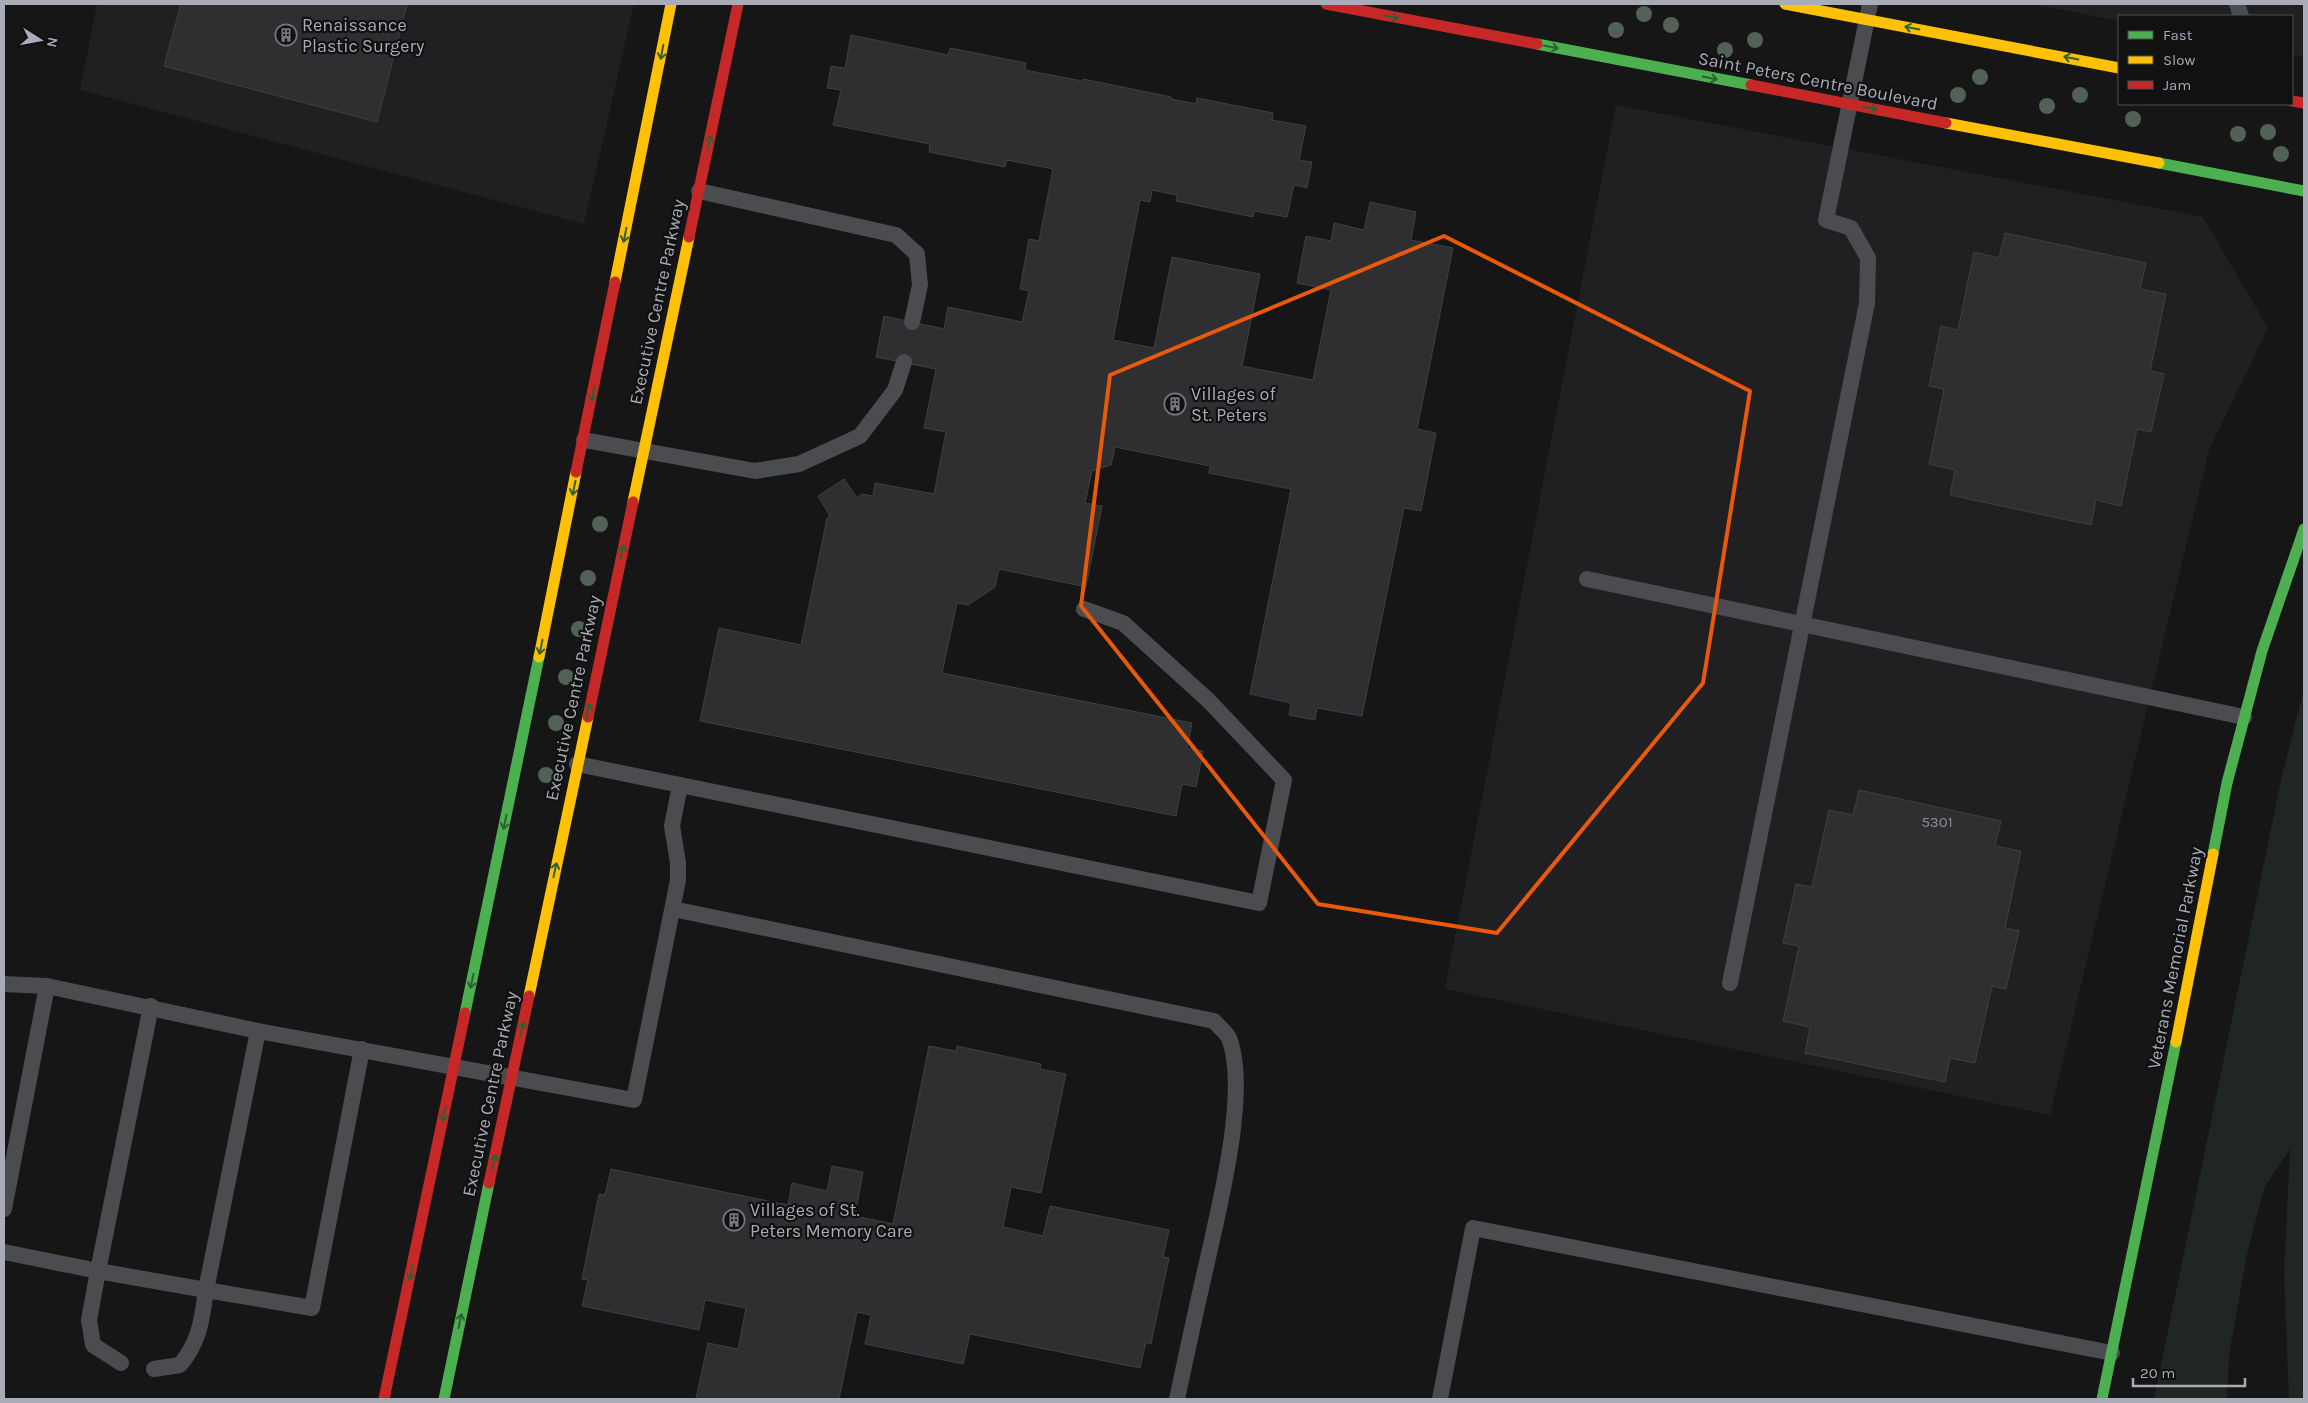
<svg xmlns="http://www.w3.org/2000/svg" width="2308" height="1403" font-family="Karla,sans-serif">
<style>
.built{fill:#202022}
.green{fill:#202622}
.building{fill:#2f2f31;stroke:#3f4043}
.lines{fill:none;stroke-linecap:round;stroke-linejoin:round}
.lane{stroke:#4b4c4f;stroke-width:16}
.fast{stroke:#4caf50;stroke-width:11}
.slow{stroke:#ffc107;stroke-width:11}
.jam{stroke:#c62828;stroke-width:11}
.tree{fill:#526156}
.oneway{stroke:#2e6031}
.marked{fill:none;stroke:#e8590c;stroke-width:4;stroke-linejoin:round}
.labels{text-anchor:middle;stroke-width:4.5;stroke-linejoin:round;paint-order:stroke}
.number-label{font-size:15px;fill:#8a8c95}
.poi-label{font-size:18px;fill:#a9abb6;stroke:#111112;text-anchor:start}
.street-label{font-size:18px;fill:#a9abb6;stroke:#111112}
</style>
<rect width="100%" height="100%" fill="#161617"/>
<g class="built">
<polygon points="97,4 634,4 584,224 80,90"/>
<polygon points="2033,4 2304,4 2304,57 2292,54 2292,16 2119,16 2119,21"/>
<polygon points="1616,105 2203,217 2268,328 2209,450 2050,1115 1445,989"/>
</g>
<polygon class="green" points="2304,689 2304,1399 2289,1399 2284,1274 2290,1149 2264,1188 2247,1254 2229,1355 2227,1399 2154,1399 2281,780"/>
<g class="building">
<polygon points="181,4 407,4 377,122 164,66"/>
<polygon points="851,35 948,55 950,48 1026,63 1025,70 1082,81 1083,79 1171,97 1171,99 1196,104 1197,98 1273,113 1272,120 1306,126 1299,160 1312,162 1307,188 1294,185 1287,217 1254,211 1253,217 1176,201 1177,195 1152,190 1150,202 1140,200 1113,340 1154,348 1172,257 1260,274 1242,366 1313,380 1331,290 1297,283 1306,236 1331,241 1334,223 1364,230 1370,202 1416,212 1411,240 1453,248 1417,429 1436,433 1421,511 1404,508 1362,716 1317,708 1315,720 1289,715 1291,703 1250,694 1291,489 1209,473 1210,466 1115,447 1111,465 1092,471 1085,503 1102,506 1086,587 999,569 995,587 968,605 957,603 942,673 1192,723 1187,748 1203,751 1196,787 1182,784 1176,816 700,721 719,628 801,645 827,518 830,516 818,496 844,479 857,498 862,494 873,496 875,483 934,494 946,432 924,428 936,369 876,357 884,316 944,329 948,307 1022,322 1029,291 1020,289 1029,239 1039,241 1053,169 1007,160 1005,167 929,152 930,144 833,125 841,90 827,88 831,66 845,68"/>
<polygon points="2005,233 2146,263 2140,289 2166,294 2150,371 2164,374 2151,432 2137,429 2121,506 2096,500 2091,525 1950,495 1955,470 1929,464 1944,389 1929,386 1941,326 1958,330 1974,252 1999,258"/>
<polygon points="1859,790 2001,821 1995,846 2021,851 2005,928 2019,931 2006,989 1992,986 1975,1063 1950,1058 1945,1082 1805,1053 1810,1027 1783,1021 1799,946 1783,943 1796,884 1812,887 1829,810 1853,815"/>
<polygon points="929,1046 956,1051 957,1046 1041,1064 1040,1069 1066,1074 1041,1193 1011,1187 1003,1227 1043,1236 1050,1206 1169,1230 1163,1257 1169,1258 1151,1344 1146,1342 1140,1368 970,1334 963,1364 865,1344 871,1315 857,1312 839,1399 696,1399 708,1343 738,1349 746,1308 705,1300 699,1330 582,1306 588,1280 582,1279 599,1194 605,1195 611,1169 788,1205 792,1183 827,1191 832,1166 863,1172 855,1216 893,1224"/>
</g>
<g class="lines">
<g class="lane">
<polyline points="2237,4 2241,16"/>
<polyline points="699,191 896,235 917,254 920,285 912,322"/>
<polyline points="584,440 755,471 799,464 860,436 895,390 904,362"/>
<polyline points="1587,579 2244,717"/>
<polyline points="577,764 1259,903 1284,780 1208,700 1123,623 1084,609"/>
<path d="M673,909L1214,1021C1218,1026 1226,1032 1229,1038C1249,1090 1220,1203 1208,1258C1197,1305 1187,1352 1177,1399"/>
<polyline points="1730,983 1867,303 1868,258 1851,228 1826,220 1870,4"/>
<polyline points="4,984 47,986 258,1031 634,1100 678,880 678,863 672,826 680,785"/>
<polyline points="258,1031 206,1290 312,1308 362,1049"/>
<polyline points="4,1209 47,986"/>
<polyline points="4,1252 98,1271 151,1006"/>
<path d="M121,1363L93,1345L89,1320L98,1271L206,1290C202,1319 200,1341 180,1365L154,1369"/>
<polyline points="1440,1399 1473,1228 2112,1353"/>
</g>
<g class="fast">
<polyline points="1537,44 1751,85"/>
<polyline points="2159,163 2304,191"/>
<polyline points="2213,854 2227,783 2262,651 2304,529"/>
<polyline points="465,1013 539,657"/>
<polyline points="444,1399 489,1183"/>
<polyline points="2102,1399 2176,1042"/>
</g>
<g class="slow">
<polyline points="1785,4 2119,68"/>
<polyline points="1946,123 2159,163"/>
<polyline points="615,282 671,4"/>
<polyline points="633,502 689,237"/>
<polyline points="539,657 576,472"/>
<polyline points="529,996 588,717"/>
<polyline points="2176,1042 2213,854"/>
</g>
<g class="jam">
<polyline points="1326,4 1537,44"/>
<polyline points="1751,85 1946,123"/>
<polyline points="2292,101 2304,103"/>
<polyline points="689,237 738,4"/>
<polyline points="576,472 615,282"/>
<polyline points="588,717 633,502"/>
<polyline points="489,1183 529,996"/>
<polyline points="384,1399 465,1013"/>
</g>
</g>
<g class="tree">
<circle cx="1644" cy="14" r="8"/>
<circle cx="1671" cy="25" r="8"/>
<circle cx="1616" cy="30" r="8"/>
<circle cx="1755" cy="40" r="8"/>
<circle cx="1725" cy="50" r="8"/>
<circle cx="1980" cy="77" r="8"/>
<circle cx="1958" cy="95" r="8"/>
<circle cx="2080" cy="95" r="8"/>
<circle cx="2047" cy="106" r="8"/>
<circle cx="2133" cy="119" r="8"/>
<circle cx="2268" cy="132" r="8"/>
<circle cx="2238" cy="134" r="8"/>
<circle cx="2281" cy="154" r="8"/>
<circle cx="600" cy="524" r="8"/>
<circle cx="588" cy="578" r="8"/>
<circle cx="579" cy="629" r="8"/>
<circle cx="566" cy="677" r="8"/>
<circle cx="556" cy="723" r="8"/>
<circle cx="546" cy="775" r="8"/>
</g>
<defs><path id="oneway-shaft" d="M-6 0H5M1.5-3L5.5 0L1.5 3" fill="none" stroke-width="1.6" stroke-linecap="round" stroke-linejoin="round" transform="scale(1.25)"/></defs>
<g class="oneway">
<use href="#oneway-shaft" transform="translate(1391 17) rotate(11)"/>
<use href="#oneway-shaft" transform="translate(1912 28) rotate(-169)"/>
<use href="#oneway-shaft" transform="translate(1551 47) rotate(11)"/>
<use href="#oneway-shaft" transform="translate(662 52) rotate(101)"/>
<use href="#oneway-shaft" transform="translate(2071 58) rotate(-169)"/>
<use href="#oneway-shaft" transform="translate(1710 78) rotate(11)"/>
<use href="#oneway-shaft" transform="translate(1870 108) rotate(11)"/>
<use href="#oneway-shaft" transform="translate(709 143) rotate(-78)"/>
<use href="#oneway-shaft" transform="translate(625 235) rotate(101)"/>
<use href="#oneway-shaft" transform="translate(593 394) rotate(101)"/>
<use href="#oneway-shaft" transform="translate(574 488) rotate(102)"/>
<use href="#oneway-shaft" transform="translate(622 552) rotate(-78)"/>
<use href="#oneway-shaft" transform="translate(541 647) rotate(102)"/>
<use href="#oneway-shaft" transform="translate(588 711) rotate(-78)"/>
<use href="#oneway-shaft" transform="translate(505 822) rotate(102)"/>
<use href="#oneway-shaft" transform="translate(555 870) rotate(-78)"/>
<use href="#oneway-shaft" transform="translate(472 981) rotate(102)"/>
<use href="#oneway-shaft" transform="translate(522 1029) rotate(-78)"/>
<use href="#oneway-shaft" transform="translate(444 1114) rotate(102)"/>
<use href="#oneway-shaft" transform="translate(494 1162) rotate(-78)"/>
<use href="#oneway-shaft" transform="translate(411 1273) rotate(102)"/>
<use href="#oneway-shaft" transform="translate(460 1321) rotate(-78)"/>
</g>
<path class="marked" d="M1444,236L1750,391L1703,683L1497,933L1318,904L1081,606L1110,375Z"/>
<defs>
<g id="building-ring" transform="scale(1.125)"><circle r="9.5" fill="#111112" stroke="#76777e" stroke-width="1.5"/><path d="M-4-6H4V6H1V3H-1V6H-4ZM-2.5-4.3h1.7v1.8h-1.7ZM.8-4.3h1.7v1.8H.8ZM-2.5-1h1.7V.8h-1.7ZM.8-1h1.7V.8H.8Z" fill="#76777e"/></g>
</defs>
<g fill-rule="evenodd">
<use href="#building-ring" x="286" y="35"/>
<use href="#building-ring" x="1175" y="404"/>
<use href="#building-ring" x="734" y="1220"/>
</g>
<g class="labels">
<g class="number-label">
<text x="1937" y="827">5301</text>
</g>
<g class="poi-label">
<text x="302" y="31">Renaissance<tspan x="302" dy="21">Plastic Surgery</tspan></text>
<text x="1191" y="400">Villages of<tspan x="1191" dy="21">St. Peters</tspan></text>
<text x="750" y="1216">Villages of St.<tspan x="750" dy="21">Peters Memory Care</tspan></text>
</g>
<g class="street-label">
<text transform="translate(1818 81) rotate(11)" y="6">Saint Peters Centre Boulevard</text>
<text transform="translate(657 302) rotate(-78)" y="6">Executive Centre Parkway</text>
<text transform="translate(573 698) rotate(-78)" y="6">Executive Centre Parkway</text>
<text transform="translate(2175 958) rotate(-79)" y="6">Veterans Memorial Parkway</text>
<text transform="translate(490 1094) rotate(-78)" y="6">Executive Centre Parkway</text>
</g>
</g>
<rect width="2308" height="1403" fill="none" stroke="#a9abb6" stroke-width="10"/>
<rect x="2118" y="15" width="175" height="90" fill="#111112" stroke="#4e4f54"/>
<rect x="2128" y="31" width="25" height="8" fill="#4caf50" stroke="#4e4f54"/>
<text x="2163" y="40" font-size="15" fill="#a9abb6">Fast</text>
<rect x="2128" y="56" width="25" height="8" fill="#ffc107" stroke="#4e4f54"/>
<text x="2163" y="65" font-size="15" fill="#a9abb6">Slow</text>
<rect x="2128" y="81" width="25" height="8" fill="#c62828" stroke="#4e4f54"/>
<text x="2163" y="90" font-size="15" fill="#a9abb6">Jam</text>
<g transform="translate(40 40) rotate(101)" stroke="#111112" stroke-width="4" paint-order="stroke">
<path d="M0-4L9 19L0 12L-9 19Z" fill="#a9abb6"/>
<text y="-8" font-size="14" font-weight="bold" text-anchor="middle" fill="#a9abb6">N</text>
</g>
<path d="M2133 1378v8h112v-8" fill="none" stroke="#a9abb6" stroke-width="2.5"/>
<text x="2140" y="1378" font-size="15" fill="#a9abb6" stroke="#111112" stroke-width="4" paint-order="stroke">20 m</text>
</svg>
